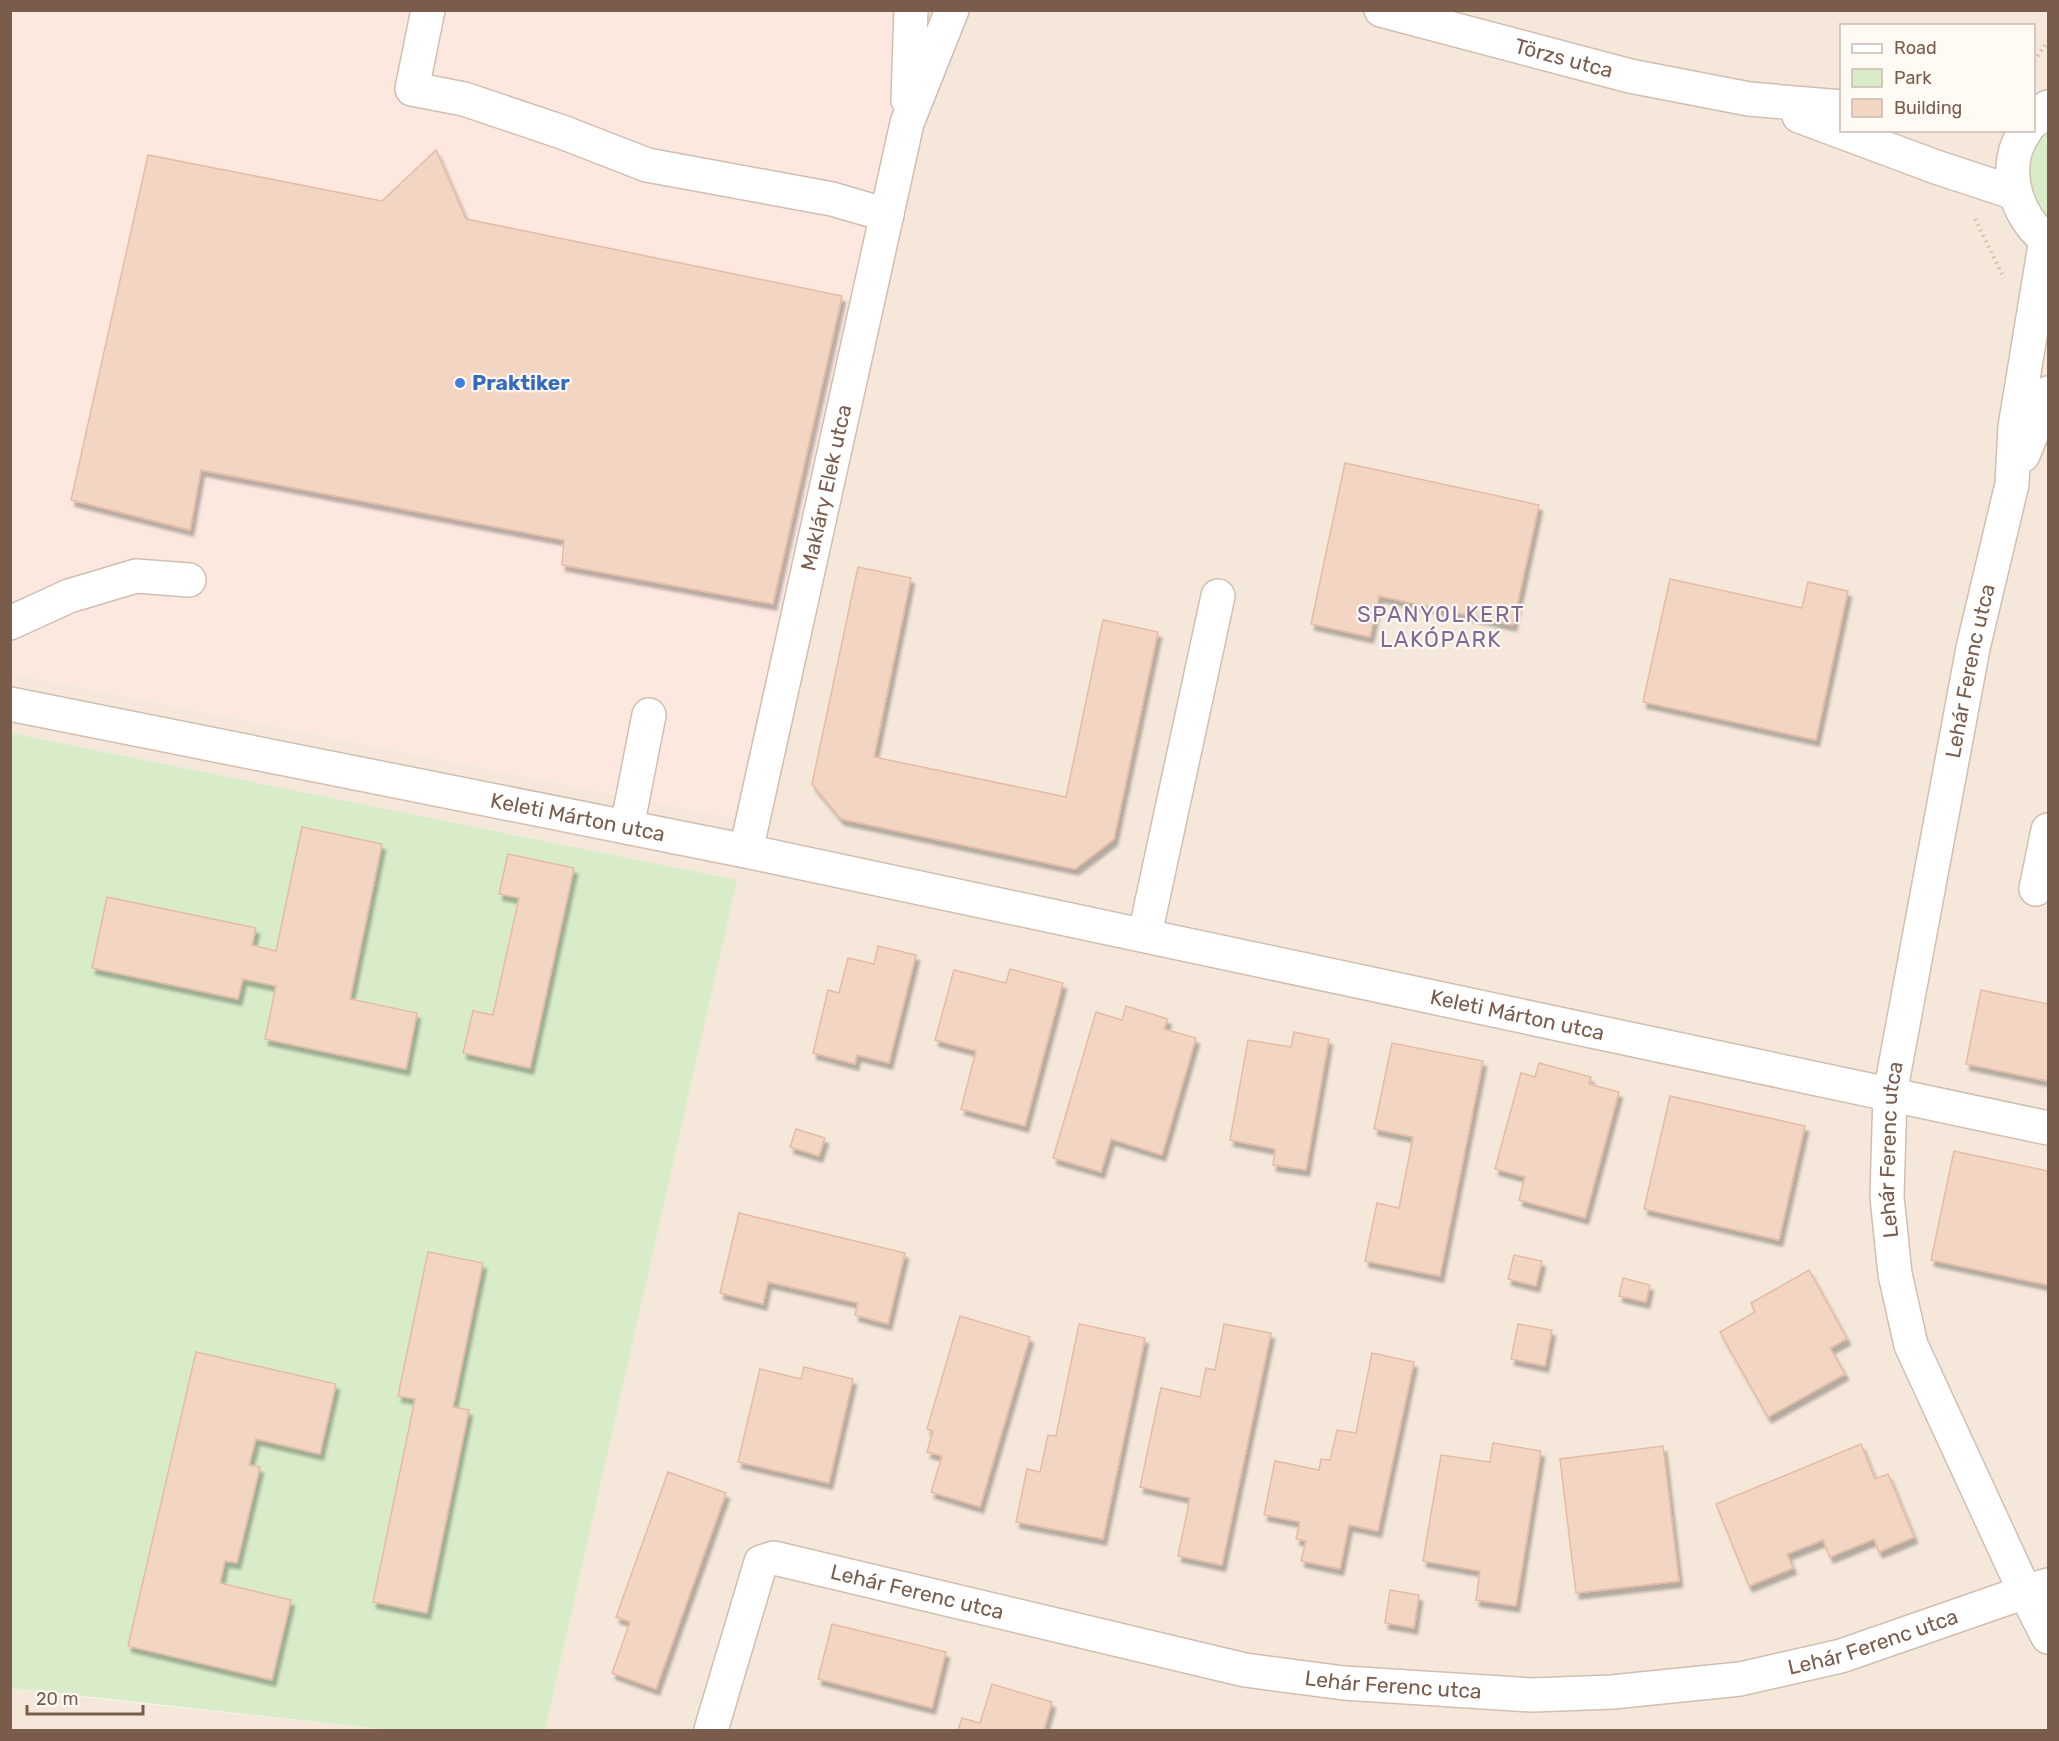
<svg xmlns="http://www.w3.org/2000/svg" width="2059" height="1741" font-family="Rubik,sans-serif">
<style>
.residential{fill:#f5e8da;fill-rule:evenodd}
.commercial{fill:#fde8e0}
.green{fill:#d8ecc9}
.building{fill:#f3d5c3;stroke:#e6bba3;stroke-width:1.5;filter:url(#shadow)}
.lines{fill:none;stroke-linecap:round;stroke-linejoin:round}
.minor-casing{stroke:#d1beb0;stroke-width:36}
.path{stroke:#d9b8a5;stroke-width:4;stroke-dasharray:1.5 4.5;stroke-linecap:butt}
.minor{stroke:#fff;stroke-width:33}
.shop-dot{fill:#3f7fe0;stroke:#fffaf3;stroke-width:2}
.labels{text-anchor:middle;stroke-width:4.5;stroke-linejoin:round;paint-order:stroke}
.street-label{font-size:21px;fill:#7a5c4d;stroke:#fffaf3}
.shop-label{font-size:21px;font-weight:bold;fill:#366cbe;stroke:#fffaf3;text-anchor:start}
.neighbourhood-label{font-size:22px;letter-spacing:1.5px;fill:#846695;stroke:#fffaf3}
</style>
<defs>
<filter id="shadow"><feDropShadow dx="3.5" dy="6" stdDeviation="1.5" flood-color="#0004"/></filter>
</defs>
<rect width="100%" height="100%" fill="#fdf6ec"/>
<g class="residential">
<path d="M919,11H2048V1730H545L736,880L11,733L10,673L733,818ZM1842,26H2034V130H1842Z"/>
<polygon points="11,1688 136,1703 389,1730 11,1730"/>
</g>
<polygon class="commercial" points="10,11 919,11 891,151 733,818 11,673"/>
<g class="green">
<path d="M2048,126V221C2023,189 2019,157 2048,126Z"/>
<polygon points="11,733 737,880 545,1730 389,1730 11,1688"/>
</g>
<g class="building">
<polygon points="436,150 466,219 842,296 773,604 562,565 564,540 201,470 190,530 71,500 148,155 382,201"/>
<polygon points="1345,463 1539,505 1513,625 1379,596 1370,637 1311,624"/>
<polygon points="858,567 911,578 874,757 1066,797 1103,620 1158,632 1114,839 1075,869 841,819 812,784"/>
<polygon points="1670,579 1802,608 1808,582 1848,591 1816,740 1643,702"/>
<polygon points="302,827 382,844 350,999 417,1013 406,1069 265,1039 276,986 243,979 238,999 92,968 107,897 256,928 252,945 276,951"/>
<polygon points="508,854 574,868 530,1068 463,1053 473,1011 493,1015 519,898 499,894"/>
<polygon points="878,946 916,955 889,1063 857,1055 855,1064 813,1053 828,990 839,993 848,958 874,964"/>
<polygon points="1010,969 1063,983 1025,1126 961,1109 976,1051 935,1040 954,970 1006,983"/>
<polygon points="1981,990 2048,1004 2048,1081 1966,1064"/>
<polygon points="1126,1006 1168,1019 1164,1029 1196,1038 1162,1155 1111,1139 1101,1172 1053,1158 1096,1012 1122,1020"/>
<polygon points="1294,1032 1329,1039 1306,1170 1273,1165 1275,1149 1230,1140 1248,1040 1291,1047"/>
<polygon points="1392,1043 1483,1061 1440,1276 1365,1261 1377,1203 1399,1208 1413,1137 1374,1129"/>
<polygon points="1539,1063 1591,1077 1589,1084 1619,1092 1585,1218 1519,1200 1525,1177 1495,1169 1521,1073 1535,1077"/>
<polygon points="1670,1096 1805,1126 1779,1240 1644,1209"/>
<polygon points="796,1129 825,1138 819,1156 790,1147"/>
<polygon points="1954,1151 2048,1171 2048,1285 1931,1260"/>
<polygon points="739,1213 905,1253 888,1324 855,1315 858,1303 768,1282 763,1304 720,1293"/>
<polygon points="428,1252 483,1263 453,1407 469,1410 427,1613 373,1602 415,1399 398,1396"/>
<polygon points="1514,1255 1542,1261 1536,1286 1508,1279"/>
<polygon points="1809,1270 1847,1339 1830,1348 1845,1374 1768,1417 1720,1332 1755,1312 1751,1303"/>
<polygon points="1623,1278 1650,1285 1646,1302 1619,1296"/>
<polygon points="960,1316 1030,1337 980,1507 931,1492 942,1456 927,1452 933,1431 927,1429"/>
<polygon points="1079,1324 1145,1338 1103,1539 1016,1522 1027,1469 1040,1472 1048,1435 1056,1436"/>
<polygon points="1224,1324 1271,1333 1222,1565 1178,1556 1190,1498 1140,1487 1161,1388 1200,1397 1206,1368 1215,1370"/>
<polygon points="1518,1324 1552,1330 1545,1366 1511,1359"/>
<polygon points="196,1352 336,1384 320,1454 256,1439 249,1465 260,1467 237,1563 225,1561 220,1583 291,1600 272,1680 128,1646"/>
<polygon points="1372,1353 1414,1362 1378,1531 1349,1525 1340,1569 1301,1561 1306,1541 1296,1539 1300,1522 1264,1515 1275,1461 1319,1470 1321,1459 1330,1460 1337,1430 1356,1433"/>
<polygon points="804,1367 853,1379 829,1483 738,1462 760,1369 801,1379"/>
<polygon points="1493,1443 1541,1451 1516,1606 1476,1600 1480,1571 1423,1561 1441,1455 1490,1462"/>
<polygon points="1861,1444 1875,1479 1888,1474 1914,1537 1879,1552 1874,1539 1830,1557 1823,1540 1787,1554 1793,1568 1749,1586 1716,1504"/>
<polygon points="1663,1446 1679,1581 1576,1593 1560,1459"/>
<polygon points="668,1472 726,1493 656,1689 612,1673 630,1622 616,1617"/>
<polygon points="1390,1590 1419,1595 1414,1628 1385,1623"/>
<polygon points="832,1624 946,1652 932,1708 818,1679"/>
<polygon points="992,1684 1052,1702 1044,1730 958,1730 962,1718 980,1723"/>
</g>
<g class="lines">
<g class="minor-casing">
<g id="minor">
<polyline points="428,10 412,89 464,99 562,132 647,165 832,199 887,215"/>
<path id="s1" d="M1381,10L1630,76L1749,99L1842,107"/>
<polyline points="908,100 911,10"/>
<polyline points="1799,116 1936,167 2015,193"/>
<polyline points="2034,121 2048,107"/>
<path d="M2026,130C2000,165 2015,217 2048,241"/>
<polyline points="2023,455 2048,393"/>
<polyline points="10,623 69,596 136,576 189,580"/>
<path id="s2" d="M10,704L746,851L2048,1128"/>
<polyline points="627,827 649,715"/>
<path id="s3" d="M746,851L907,123L952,10"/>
<polyline points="2036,889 2048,830"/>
<polyline points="1145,934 1218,596"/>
<polyline points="2048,1585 2025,1592 2048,1637"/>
<path id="s4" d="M711,1730L761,1562L774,1558L1245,1670L1344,1683L1532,1695L1612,1692L1740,1679L1841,1656L2025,1592L1911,1345L1895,1274L1887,1197L1890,1094L1973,648L2012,484L2015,427L2046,239"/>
</g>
</g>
<g class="path">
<polyline points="2034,61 2048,41"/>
<polyline points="1975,219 2002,274"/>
</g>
<use href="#minor" class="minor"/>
</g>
<circle class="shop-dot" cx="460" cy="383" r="6"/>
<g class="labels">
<g class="street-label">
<text dy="7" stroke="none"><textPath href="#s1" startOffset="189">Törzs utca</textPath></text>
<text dy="7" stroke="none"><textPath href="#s3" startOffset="372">Makláry Elek utca</textPath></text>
<text dy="7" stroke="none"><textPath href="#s4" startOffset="2424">Lehár Ferenc utca</textPath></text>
<text dy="7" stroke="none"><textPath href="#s2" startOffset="579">Keleti Márton utca</textPath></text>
<text dy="7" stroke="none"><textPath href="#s2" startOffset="1539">Keleti Márton utca</textPath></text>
<text dy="7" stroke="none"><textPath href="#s4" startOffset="1938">Lehár Ferenc utca</textPath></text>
<text dy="7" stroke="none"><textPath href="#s4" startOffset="336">Lehár Ferenc utca</textPath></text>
<text dy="7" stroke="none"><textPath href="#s4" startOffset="1308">Lehár Ferenc utca</textPath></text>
<text dy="7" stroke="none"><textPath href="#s4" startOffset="822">Lehár Ferenc utca</textPath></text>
</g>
<g class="shop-label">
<text x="472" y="390">Praktiker</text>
</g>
<g class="neighbourhood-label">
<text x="1441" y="622">SPANYOLKERT<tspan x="1441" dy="25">LAKÓPARK</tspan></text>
</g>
</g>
<rect width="2059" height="1741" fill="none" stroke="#7a5c4d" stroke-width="24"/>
<rect x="1840" y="24" width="195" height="108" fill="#fffaf3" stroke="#cabbb1" stroke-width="1.5"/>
<rect x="1852" y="44" width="30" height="9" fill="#ffffff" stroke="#cabbb1" stroke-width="1.5"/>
<text x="1894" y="54" font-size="18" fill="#7a5c4d">Road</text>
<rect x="1852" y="69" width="30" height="18" fill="#d8ecc9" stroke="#cabbb1" stroke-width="1.5"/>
<text x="1894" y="84" font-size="18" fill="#7a5c4d">Park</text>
<rect x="1852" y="99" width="30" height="18" fill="#f3d5c3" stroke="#cabbb1" stroke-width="1.5"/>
<text x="1894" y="114" font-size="18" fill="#7a5c4d">Building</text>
<path d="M27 1705v9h116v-9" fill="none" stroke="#7a5c4d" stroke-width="3"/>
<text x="36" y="1705" font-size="18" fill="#7a5c4d" stroke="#fffaf3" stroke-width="4.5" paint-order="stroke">20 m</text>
</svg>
